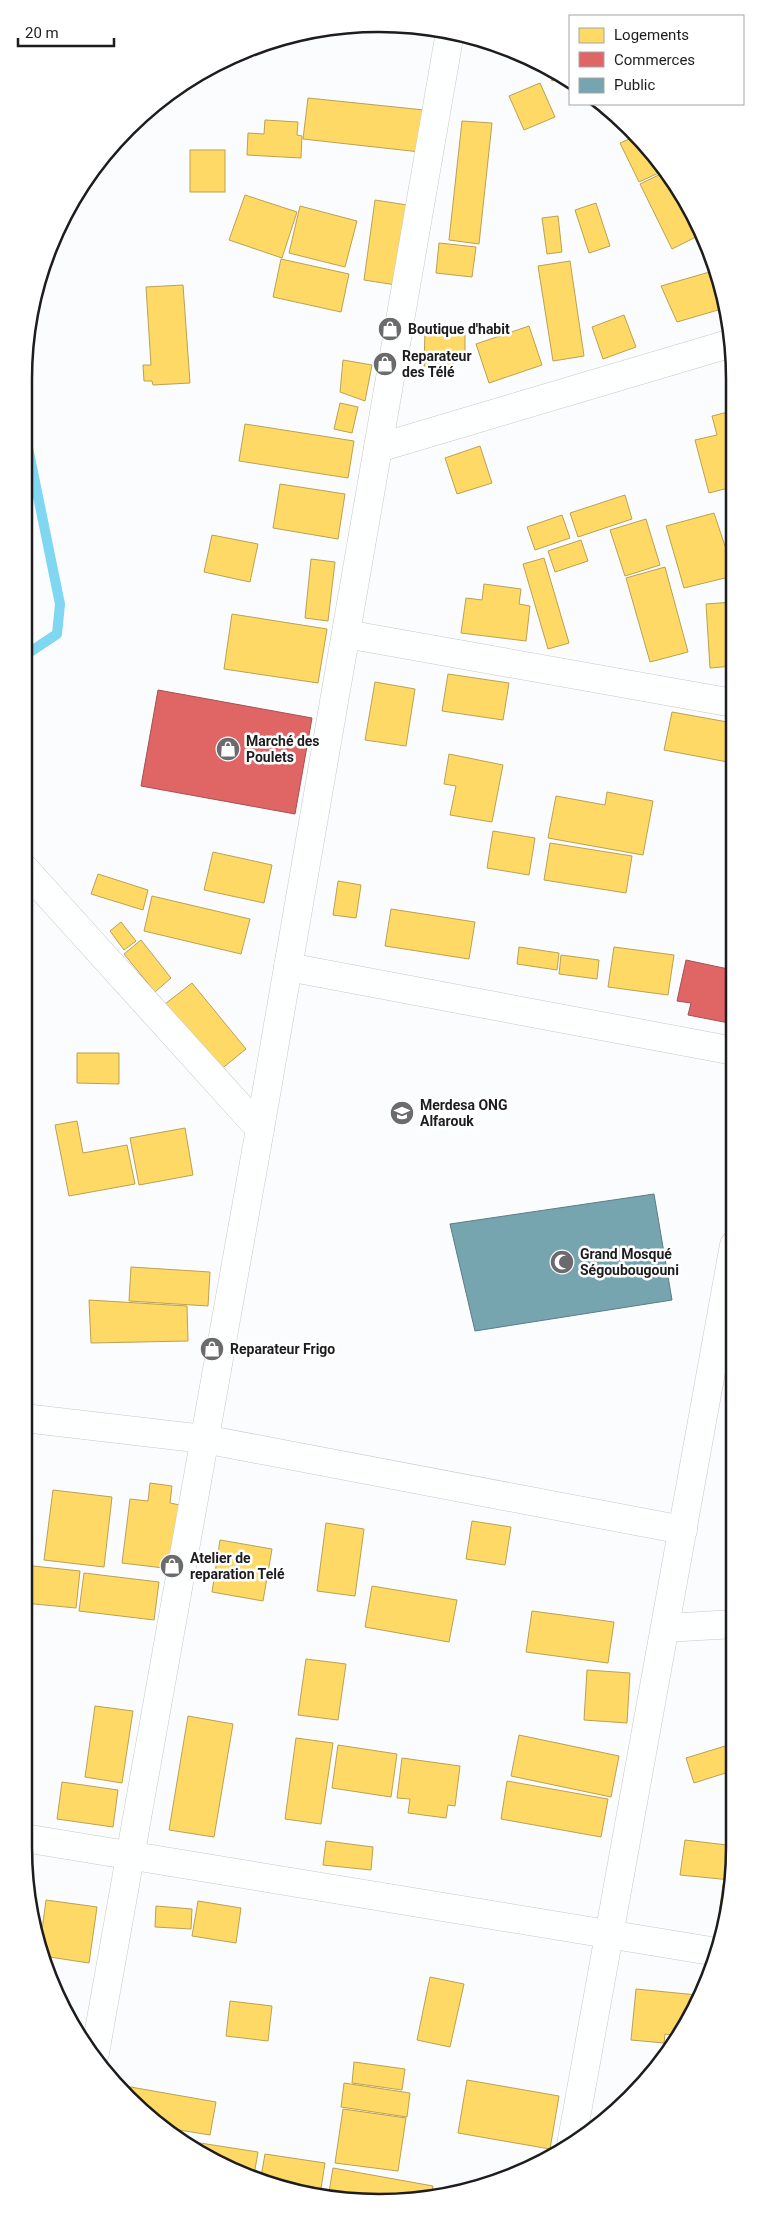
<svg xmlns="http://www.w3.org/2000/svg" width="759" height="2226" font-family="Roboto,sans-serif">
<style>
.homes{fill:#ffd966;stroke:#bba151}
.shops{fill:#e06666;stroke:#a65051}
.public{fill:#76a5af;stroke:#5b7c84}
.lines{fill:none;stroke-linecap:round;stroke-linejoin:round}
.stream{stroke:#7fd7f1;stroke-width:10}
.minor-casing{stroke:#c7c8ca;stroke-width:29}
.minor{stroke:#feffff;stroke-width:28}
.labels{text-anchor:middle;stroke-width:5;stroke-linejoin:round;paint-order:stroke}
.poi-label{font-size:14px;font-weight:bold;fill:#1d1d1f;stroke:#fff;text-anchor:start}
.rim{fill:none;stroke:#1d1d1f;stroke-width:2.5}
</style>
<rect width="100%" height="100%" fill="#fbfcfe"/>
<g class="homes">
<polygon points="548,67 558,72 564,77 552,81"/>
<polygon points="540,83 555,117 524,130 509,96"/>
<polygon points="308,98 424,110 420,152 303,139"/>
<polygon points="265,120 298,122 297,135 302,136 301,158 247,155 248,133 264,134"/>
<polygon points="462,121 492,123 479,244 449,240"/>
<polygon points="636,136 647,145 663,171 639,182 620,143"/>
<rect x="190" y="150" width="35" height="42"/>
<polygon points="665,172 699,222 702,234 672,249 640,184"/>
<polygon points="245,195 297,212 282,258 229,240"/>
<polygon points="375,200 407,205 396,285 364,280"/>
<polygon points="596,203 610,246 589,253 575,210"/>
<polygon points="300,206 357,221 345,267 289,253"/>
<polygon points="558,216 562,252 547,254 542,218"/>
<polygon points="439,243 476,247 472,277 436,273"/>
<polygon points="281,259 349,274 341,312 273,297"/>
<polygon points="570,261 584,356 553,361 538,266"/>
<polygon points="713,271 725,308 677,322 661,286"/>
<polygon points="183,285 190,383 153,385 152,381 144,381 143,365 151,365 146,287"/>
<polygon points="624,315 636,347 603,359 592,327"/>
<polygon points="529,326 542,365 489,383 476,344"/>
<polygon points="425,331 465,332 465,359 453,358 453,371 435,371 435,366 424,366"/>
<polygon points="343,360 372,365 365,401 340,392"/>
<polygon points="340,403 358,407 352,433 334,429"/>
<polygon points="732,411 732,487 709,493 695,440 717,435 712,416"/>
<polygon points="245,424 354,441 348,478 239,461"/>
<polygon points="480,446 492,483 457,494 445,458"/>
<polygon points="280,484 345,494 338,539 273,528"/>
<polygon points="625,495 632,519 578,537 570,513"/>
<polygon points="714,513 733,570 733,576 684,588 666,526"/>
<polygon points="562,515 570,538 535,550 527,527"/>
<polygon points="646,519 660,565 625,576 610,530"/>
<polygon points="212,535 258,544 250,582 204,572"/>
<polygon points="581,540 588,561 555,572 548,551"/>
<polygon points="544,558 569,643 548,649 523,564"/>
<polygon points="311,559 335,562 328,621 305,618"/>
<polygon points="665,567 688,652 650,662 626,578"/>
<polygon points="484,584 521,589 519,604 530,606 526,641 461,633 466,598 482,600"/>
<polygon points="733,602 733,666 710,668 706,604"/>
<polygon points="232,614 327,629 318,683 224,669"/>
<polygon points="448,674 509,683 503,720 442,711"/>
<polygon points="375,682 415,689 406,746 365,740"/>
<polygon points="672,712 733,723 733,763 664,750"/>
<polygon points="449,754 503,765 492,822 450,815 456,786 444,784"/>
<polygon points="607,792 653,801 643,855 548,838 556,796 605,805"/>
<polygon points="493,831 535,838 529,875 487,868"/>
<polygon points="550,843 632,856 626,893 544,880"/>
<polygon points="213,852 272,865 264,903 204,890"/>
<polygon points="98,874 148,890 143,910 91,894"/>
<polygon points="338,881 361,885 356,918 333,915"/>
<polygon points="152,896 250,919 241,954 144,931"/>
<polygon points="391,909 475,922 469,959 385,946"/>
<polygon points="121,922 136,941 124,950 110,931"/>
<polygon points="141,940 171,978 155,992 124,954"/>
<polygon points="519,947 559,953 557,970 517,964"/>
<polygon points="614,947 674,955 668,995 608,987"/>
<polygon points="561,955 599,960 597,979 559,974"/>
<polygon points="192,983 246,1049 219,1071 165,1004"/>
<polygon points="77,1053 119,1053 119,1084 77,1083"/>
<polygon points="77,1121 83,1153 127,1145 135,1184 69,1196 55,1125"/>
<polygon points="185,1128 193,1175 139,1185 130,1138"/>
<polygon points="131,1267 210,1272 208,1306 129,1301"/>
<polygon points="89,1300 187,1306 188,1341 91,1343"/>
<polygon points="150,1483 172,1486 170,1503 180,1505 172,1569 122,1563 130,1499 148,1501"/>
<polygon points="53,1490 112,1497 104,1567 44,1560"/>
<polygon points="472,1521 511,1527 505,1565 466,1559"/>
<polygon points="326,1523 364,1529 355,1596 317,1591"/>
<polygon points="220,1540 272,1549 263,1601 212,1592"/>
<polygon points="24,1565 80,1571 76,1608 24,1603"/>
<polygon points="84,1573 159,1582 154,1620 79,1611"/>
<polygon points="372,1586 457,1600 449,1642 365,1627"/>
<polygon points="532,1611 614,1622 608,1663 526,1652"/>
<polygon points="306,1659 346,1664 338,1720 298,1715"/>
<polygon points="587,1670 630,1673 627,1723 584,1720"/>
<polygon points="95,1706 133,1711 122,1783 85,1777"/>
<polygon points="188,1716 233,1724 214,1837 169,1830"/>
<polygon points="519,1735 619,1756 611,1797 511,1776"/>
<polygon points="296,1738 333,1743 321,1824 285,1819"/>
<polygon points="735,1743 735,1770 694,1783 686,1758"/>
<polygon points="338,1745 397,1754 391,1797 332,1788"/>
<polygon points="402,1758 460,1766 455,1806 448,1805 446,1818 408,1813 410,1799 397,1798"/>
<polygon points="507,1781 608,1799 601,1837 501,1819"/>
<polygon points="62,1782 118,1790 113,1827 57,1819"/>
<polygon points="685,1840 735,1846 731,1880 680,1875"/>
<polygon points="326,1841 373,1847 371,1870 323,1865"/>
<polygon points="723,1884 730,1885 723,1938 716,1937"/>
<polygon points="46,1900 97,1907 89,1963 43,1956 40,1945"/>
<polygon points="198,1901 241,1908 236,1943 192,1936"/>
<polygon points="156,1906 192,1909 191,1929 155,1927"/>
<polygon points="430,1977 464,1984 450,2047 417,2040"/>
<polygon points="636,1989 697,1995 679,2036 665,2034 664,2043 631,2040"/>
<polygon points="230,2001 272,2006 268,2041 226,2036"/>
<polygon points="354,2062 405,2069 402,2090 352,2083"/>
<polygon points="467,2080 559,2096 550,2149 458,2133"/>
<polygon points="344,2083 410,2093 407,2117 341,2107"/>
<polygon points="125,2086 216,2102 210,2135 161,2127 124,2092"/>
<polygon points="343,2109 406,2118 398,2171 335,2163"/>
<polygon points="200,2143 258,2152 254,2175 222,2165 198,2151"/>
<polygon points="265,2154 325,2163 320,2195 261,2177"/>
<polygon points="333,2168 433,2186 431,2197 402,2202 328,2198"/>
</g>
<g class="shops">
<polygon points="158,690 312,718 295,814 141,786"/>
<polygon points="686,960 733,970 734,1024 688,1015 691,1003 677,1001"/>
</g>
<polygon class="public" points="654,1194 672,1300 475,1331 450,1224"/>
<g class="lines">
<polyline class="stream" points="24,428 60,604 57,634 24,656"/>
<g class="minor-casing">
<g id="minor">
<polyline points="378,448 732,343"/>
<polyline points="346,634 733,703"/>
<polyline points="24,868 260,1129"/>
<polyline points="288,967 734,1051"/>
<polyline points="24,1418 204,1439 683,1530"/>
<polyline points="665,1628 735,1624"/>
<polyline points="24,1838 717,1952"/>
<polyline points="95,2053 260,1129 450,32"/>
<polyline points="571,2145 734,1245"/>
</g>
</g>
<use href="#minor" class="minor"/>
</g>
<defs>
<g id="shop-disc" transform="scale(1.25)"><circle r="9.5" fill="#6b6b6d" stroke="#fff"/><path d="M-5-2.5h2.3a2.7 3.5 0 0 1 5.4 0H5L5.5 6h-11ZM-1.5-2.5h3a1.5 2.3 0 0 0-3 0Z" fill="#fff"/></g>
<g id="school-disc" transform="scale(1.25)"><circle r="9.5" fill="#6b6b6d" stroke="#fff"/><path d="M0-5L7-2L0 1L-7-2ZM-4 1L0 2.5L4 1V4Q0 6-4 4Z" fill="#fff"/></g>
<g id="mosque-disc" transform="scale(1.25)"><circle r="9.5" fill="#6b6b6d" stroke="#fff"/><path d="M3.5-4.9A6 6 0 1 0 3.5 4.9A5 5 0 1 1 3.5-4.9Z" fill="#fff"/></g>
</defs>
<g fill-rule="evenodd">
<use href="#shop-disc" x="390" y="329"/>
<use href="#shop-disc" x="385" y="364"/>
<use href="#shop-disc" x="228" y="749"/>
<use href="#school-disc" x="402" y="1113"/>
<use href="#mosque-disc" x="562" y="1262"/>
<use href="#shop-disc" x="212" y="1349"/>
<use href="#shop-disc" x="172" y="1566"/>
</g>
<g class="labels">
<g class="poi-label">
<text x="408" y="334">Boutique d'habit</text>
<text x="402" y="361">Reparateur<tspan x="402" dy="16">des Télé</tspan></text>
<text x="246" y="746">Marché des<tspan x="246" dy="16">Poulets</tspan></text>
<text x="420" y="1110">Merdesa ONG<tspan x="420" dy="16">Alfarouk</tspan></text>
<text x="580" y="1259">Grand Mosqué<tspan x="580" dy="16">Ségoubougouni</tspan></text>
<text x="230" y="1354">Reparateur Frigo</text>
<text x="190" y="1563">Atelier de<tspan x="190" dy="16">reparation Telé</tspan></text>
</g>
</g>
<path d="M0 0H759V2226H0ZM379 32H379A347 347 0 0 1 726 379V1847A347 347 0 0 1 379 2194H379A347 347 0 0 1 32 1847V379A347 347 0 0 1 379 32Z" fill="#fff" fill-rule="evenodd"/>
<path class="rim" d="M379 32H379A347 347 0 0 1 726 379V1847A347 347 0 0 1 379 2194H379A347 347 0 0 1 32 1847V379A347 347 0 0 1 379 32Z"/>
<rect x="569" y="15" width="175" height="90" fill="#ffffff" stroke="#a5a5a5"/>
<rect x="579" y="28" width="25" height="15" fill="#ffd966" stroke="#a5a5a5"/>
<text x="614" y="40" font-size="15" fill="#1d1d1f">Logements</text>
<rect x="579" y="52" width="25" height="15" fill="#e06666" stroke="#a5a5a5"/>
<text x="614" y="65" font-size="15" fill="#1d1d1f">Commerces</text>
<rect x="579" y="78" width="25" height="15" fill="#76a5af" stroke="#a5a5a5"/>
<text x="614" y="90" font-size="15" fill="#1d1d1f">Public</text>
<path d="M18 38v8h96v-8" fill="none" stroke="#1d1d1f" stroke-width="2.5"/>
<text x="25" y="38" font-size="15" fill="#1d1d1f" stroke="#ffffff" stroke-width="4" paint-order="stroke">20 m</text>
</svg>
